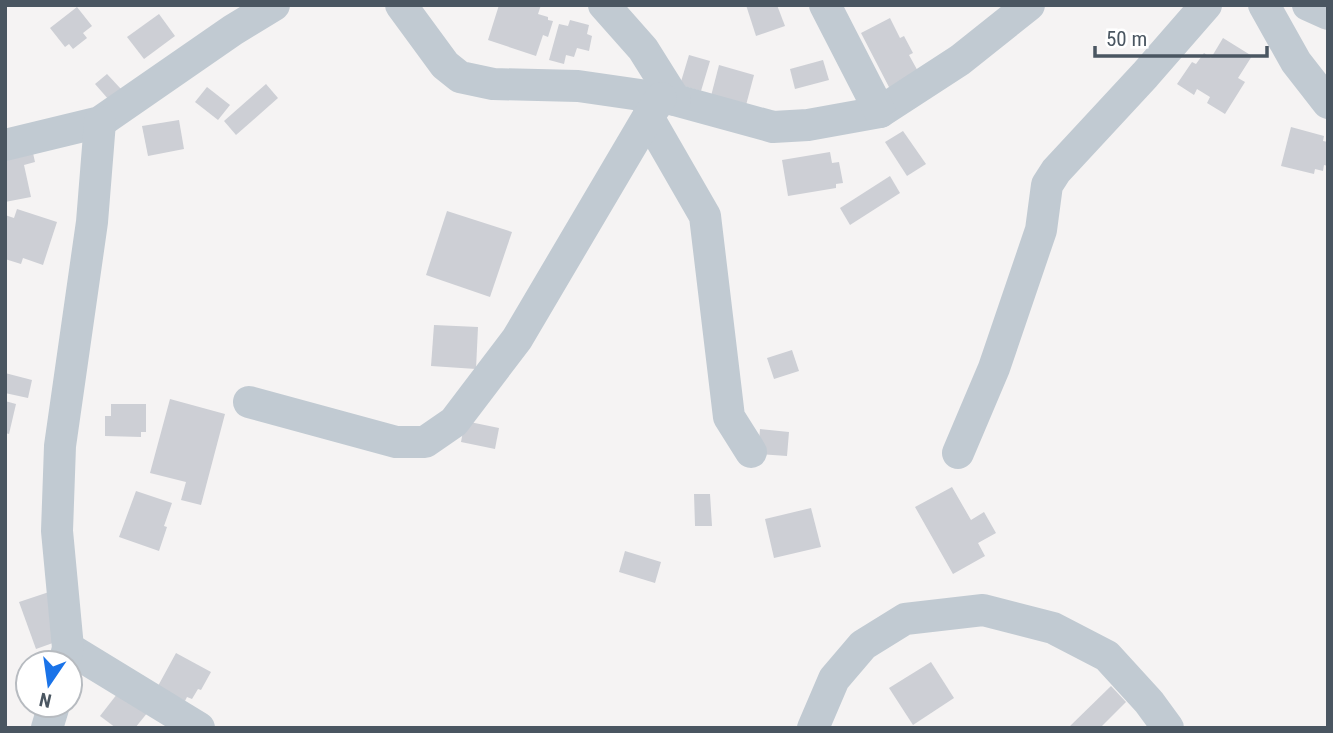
<svg xmlns="http://www.w3.org/2000/svg" width="1333" height="733" font-family="'Roboto Condensed',sans-serif">
<style>
.building{fill:#cdcfd5}
.lines{fill:none;stroke-linecap:round;stroke-linejoin:round}
.minor{stroke:#c1cad2;stroke-width:32}
</style>
<rect width="100%" height="100%" fill="#f5f3f3"/>
<g class="building">
<polygon points="499,5 541,5 538,14 548,17 548,20 553,21 548,37 543,35 536,56 488,40"/>
<polygon points="746,5 777,5 785,26 756,36"/>
<polygon points="77,7 92,26 83,33 87,38 73,49 69,44 65,47 50,28"/>
<polygon points="159,14 175,36 144,59 127,37"/>
<polygon points="890,18 900,38 904,36 913,53 909,55 920,75 890,89 861,33"/>
<polygon points="570,20 589,25 587,34 592,36 589,51 577,48 574,57 566,55 564,64 549,60 559,24 568,26"/>
<polygon points="1223,38 1252,56 1238,78 1245,82 1225,114 1207,103 1210,97 1197,89 1194,95 1177,84 1192,62 1196,64 1204,53 1211,58"/>
<polygon points="689,55 710,61 701,91 680,85"/>
<polygon points="823,60 829,80 795,89 790,69"/>
<polygon points="719,65 754,75 745,109 710,100"/>
<polygon points="107,74 121,89 109,100 95,84"/>
<polygon points="266,84 278,98 236,135 224,121"/>
<polygon points="207,87 230,105 218,120 195,102"/>
<polygon points="179,120 184,149 148,156 142,126"/>
<polygon points="1291,127 1324,136 1323,141 1328,142 1328,166 1324,165 1323,171 1315,169 1314,174 1281,166"/>
<polygon points="903,131 926,164 907,176 885,142"/>
<polygon points="31,144 35,162 24,165 31,197 5,202 5,150"/>
<polygon points="830,152 832,163 839,162 843,183 836,184 836,188 788,196 782,160"/>
<polygon points="890,176 900,193 850,225 840,208"/>
<polygon points="17,209 57,222 43,265 23,258 21,264 5,259 5,215 14,218"/>
<polygon points="447,211 512,232 490,297 426,275"/>
<polygon points="434,325 478,327 476,369 431,366"/>
<polygon points="792,350 799,371 774,379 767,358"/>
<polygon points="5,373 32,380 28,398 5,393"/>
<polygon points="170,399 225,414 201,505 181,500 186,482 150,473"/>
<polygon points="5,401 16,404 9,434 5,433"/>
<polygon points="111,404 146,404 146,432 141,432 141,437 105,436 105,416 111,416"/>
<polygon points="465,421 499,428 495,449 461,442"/>
<polygon points="760,429 789,432 787,456 758,454"/>
<polygon points="952,487 971,520 984,512 996,533 978,543 985,556 953,574 915,507"/>
<polygon points="136,491 172,503 164,526 167,527 159,551 119,537"/>
<polygon points="694,494 710,494 712,526 695,526"/>
<polygon points="811,508 821,547 774,558 765,519"/>
<polygon points="625,551 661,562 655,583 619,572"/>
<polygon points="49,592 64,639 36,649 19,602"/>
<polygon points="176,653 211,672 201,690 198,689 192,699 187,697 185,701 158,686"/>
<polygon points="931,662 954,698 913,725 889,688"/>
<polygon points="1111,686 1126,702 1100,728 1068,728"/>
<polygon points="121,689 148,712 135,728 116,728 100,716"/>
</g>
<g class="lines">
<g class="minor">
<polyline points="401,5 445,65 460,77 493,84 578,86 675,100 773,127 808,125 880,112 960,60 1029,5"/>
<polyline points="604,5 643,49 675,100"/>
<polyline points="825,5 880,112"/>
<polyline points="1264,5 1296,62 1328,103"/>
<polyline points="1308,5 1328,14"/>
<polyline points="648,117 705,216 729,417 751,452"/>
<polyline points="5,145 100,122 233,30 274,5"/>
<polyline points="249,402 396,442 425,442 454,422 517,339 648,117 661,98"/>
<polyline points="958,453 994,368 1041,230 1047,185 1056,171 1145,75 1206,5"/>
<polyline points="68,648 199,728"/>
<polyline points="64,663 68,648 57,531 60,446 92,222 100,122"/>
<polyline points="47,728 54,705"/>
<polyline points="813,728 834,679 863,645 905,619 983,610 1053,628 1107,656 1149,702 1168,728"/>
</g>
</g>
<rect width="1333" height="733" fill="none" stroke="#4a5661" stroke-width="14"/>
<g transform="translate(49 684) rotate(193)"><circle r="33" fill="#ffffff" stroke="#b7bbc0" stroke-width="2"/>
<path d="M0-5L12 26L0 18L-12 26Z" fill="#1a73e8"/>
<text y="-10" font-size="19" font-weight="bold" text-anchor="middle" fill="#4a5661">N</text>
</g>
<path d="M1095 46v10h172v-10" fill="none" stroke="#4a5661" stroke-width="3.5"/>
<text x="1106" y="46" font-size="21" fill="#4a5661" stroke="#ffffff" stroke-width="5" paint-order="stroke">50 m</text>
</svg>
